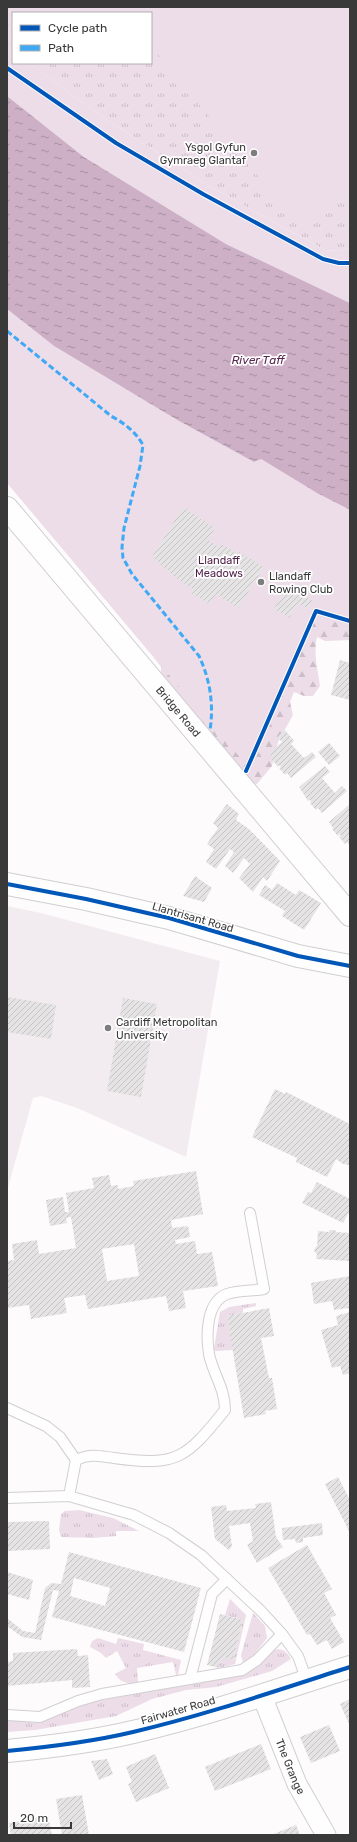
<svg xmlns="http://www.w3.org/2000/svg" width="357" height="1842" font-family="Rubik,sans-serif">
<style>
.built{fill:#f2ecf1}
.grass{fill:url(#grass-tufts)}
.forest{fill:url(#forest-firs)}
.park{fill:#ecdde9}
.water{fill:url(#water-ripples)}
.building{fill:url(#building-hatch);fill-rule:evenodd}
.lines{fill:none;stroke-linecap:round;stroke-linejoin:round}
.service-casing{stroke:#d1cfd0;stroke-width:12}
.minor-casing{stroke:#d1cfd0;stroke-width:21}
.tertiary-casing{stroke:#d1cfd0;stroke-width:24}
.primary-casing{stroke:#d1cfd0;stroke-width:24}
.path{stroke:#dedcdd;stroke-width:2.5;stroke-dasharray:2 3;stroke-linecap:butt}
.service{stroke:#fffeff;stroke-width:10}
.minor{stroke:#fffeff;stroke-width:19}
.tertiary{stroke:#fffeff;stroke-width:22}
.primary{stroke:#fffeff;stroke-width:22}
.quiet{stroke:#3fa9f5;stroke-width:3;stroke-dasharray:6 3;stroke-linecap:butt}
.cycleway-casing{stroke:#fff;stroke-width:6}
.cycleway{stroke:#0057b8;stroke-width:4}
.poi-dot{fill:#7e7d7e;stroke:#fff;stroke-width:1.5}
.labels{text-anchor:middle;stroke-width:3.5;stroke-linejoin:round;paint-order:stroke}
.poi-label{font-size:11px;fill:#3a393a;stroke:#fff;text-anchor:start}
.park-label{font-size:11px;fill:#501e49;stroke:#fff}
.street-label{font-size:11px;fill:#3a393a;stroke:#fff}
.water-label{font-size:12px;font-style:italic;fill:#592651;stroke:#fff}
</style>
<defs>
<pattern id="grass-tufts" width="24" height="20" patternUnits="userSpaceOnUse"><rect width="24" height="20" fill="#ecdde9"/><path d="M3 7l-1-3M5 7V3M7 7l1-3M15 17l-1-3M17 17v-4M19 17l1-3" fill="none" stroke="#cbbec9"/></pattern>
<pattern id="forest-firs" width="22" height="20" patternUnits="userSpaceOnUse"><rect width="22" height="20" fill="#ecdde9"/><path d="M5 1l3.5 6h-7zM16 11l3.5 6h-7z" fill="#cbbec9"/></pattern>
<pattern id="water-ripples" width="26" height="14" patternUnits="userSpaceOnUse"><rect width="26" height="14" fill="#cdb0c6"/><path d="M2 4q2-2 4 0t4 0M15 11q2-2 4 0t4 0" fill="none" stroke="#a790a2"/></pattern>
<pattern id="building-hatch" width="6" height="6" patternUnits="userSpaceOnUse"><rect width="6" height="6" fill="#e5e3e4"/><path d="M-1 1l2-2M0 6l6-6M5 7l2-2" fill="none" stroke="#c5c4c4"/></pattern>
</defs>
<rect width="100%" height="100%" fill="#fdfbfc"/>
<polygon class="built" points="7,906 41,913 220,961 186,1157 77,1108 41,1096 33,1098 7,1191"/>
<g class="grass">
<polygon points="7,7 350,7 350,248 340,251 325,250 214,189 101,116 29,63 151,63 151,13 13,13 13,52 7,47"/>
<polygon points="256,1303 256,1306 243,1309 243,1313 227,1316 233,1350 215,1351 214,1348 220,1312 229,1307"/>
<polygon points="79,1510 113,1518 139,1531 116,1531 116,1536 93,1538 61,1537 59,1530 61,1514 65,1511"/>
<polygon points="230,1599 246,1615 235,1664 219,1668 222,1657 233,1660 243,1620 225,1615"/>
<polygon points="253,1613 265,1626 267,1638 254,1655 243,1663 241,1655"/>
<path d="M98,1638L116,1644L118,1638L144,1644L143,1650L181,1660L178,1675H176L173,1662L137,1668L138,1682C128,1684 122,1684 115,1674L126,1668L117,1651L106,1658L101,1653L90,1647L92,1641Z"/>
<path d="M277,1649C284,1649 288,1653 291,1659L272,1671L216,1687L186,1690L152,1699L116,1716L35,1730L7,1732V1720L53,1717L91,1702L239,1675L260,1665L271,1652Z"/>
</g>
<path class="forest" d="M350,589V640L325,641L317,637C313,654 318,669 320,686L313,696H304L294,692L290,702L293,715L278,742L272,766L257,784L247,783L161,681V666L154,658L158,640Z"/>
<g class="park">
<polygon points="125,7 350,7 350,184 299,226 151,46 151,13 123,13 121,10"/>
<polygon points="7,47 13,52 13,63 29,63 101,116 214,189 325,250 340,251 350,248 350,303 226,244 84,157 7,96"/>
<polygon points="7,309 54,346 179,421 254,462 261,459 317,493 350,510 350,628 317,615 251,770 161,666 7,483"/>
</g>
<polygon class="water" points="7,96 84,157 226,244 350,303 350,510 317,493 261,459 254,462 179,421 54,346 7,309"/>
<g class="building">
<polygon points="183,507 215,528 208,540 220,548 221,544 239,554 239,552 264,567 238,608 216,594 210,604 191,593 194,589 180,581 152,557"/>
<polygon points="287,586 312,600 308,609 298,603 289,618 274,609"/>
<polygon points="340,660 350,663 350,700 331,695"/>
<polygon points="285,730 294,741 291,744 304,758 312,752 316,757 291,778 287,773 285,775 279,768 281,767 279,765 278,767 272,760 273,758 269,753 282,742 277,737"/>
<polygon points="329,743 340,756 329,765 318,752"/>
<polygon points="325,766 330,772 322,778 335,793 342,786 347,791 322,813 318,808 316,810 310,803 311,801 310,800 308,801 299,787"/>
<polygon points="227,804 239,814 236,820 249,829 280,861 267,881 263,877 253,892 239,878 250,864 244,858 233,873 225,866 234,852 230,849 216,869 206,862 214,849 207,844 218,828 213,823"/>
<polygon points="350,804 350,846 347,842 345,844 339,837 341,836 339,834 338,836 332,829 333,828 329,822"/>
<polygon points="195,876 212,888 204,902 183,896"/>
<polygon points="277,883 296,895 299,890 321,903 304,930 282,916 285,911 259,895 265,885 272,890"/>
<polygon points="7,997 56,1005 51,1039 7,1032"/>
<polygon points="123,998 157,1004 141,1097 107,1091"/>
<polygon points="275,1089 285,1094 286,1092 350,1124 350,1165 343,1164 336,1159 327,1177 296,1162 297,1158 252,1137"/>
<path d="M196,1171L203,1214L171,1220L172,1228L188,1226L190,1237L175,1240L176,1244L195,1241L197,1254L212,1252L218,1286L183,1291L186,1308L169,1311L166,1296L88,1309L85,1295L64,1298L67,1313L31,1319L29,1305L7,1308V1261L14,1260L12,1244L37,1240L39,1254L76,1248L71,1217L66,1218L67,1223L50,1226L46,1200L63,1197L65,1212H69L66,1193L94,1188L92,1178L109,1175L111,1186L118,1185V1189L134,1186L133,1181ZM134,1244L139,1276L107,1281L102,1249Z"/>
<polygon points="317,1182 350,1199 350,1213 348,1214 343,1223 302,1203 308,1192 311,1193"/>
<polygon points="330,1230 335,1230 336,1232 350,1233 350,1261 316,1259 317,1254 314,1251 315,1248 317,1246 318,1231 329,1232"/>
<polygon points="350,1276 350,1308 334,1310 332,1301 314,1304 311,1283"/>
<polygon points="269,1308 274,1336 261,1338 269,1378 272,1378 277,1409 265,1411 266,1414 244,1418 227,1316"/>
<polygon points="350,1312 350,1373 343,1375 340,1366 332,1368 321,1330 338,1325 336,1316"/>
<polygon points="338,1477 350,1500 350,1533 325,1484"/>
<polygon points="271,1502 276,1537 283,1547 257,1563 247,1545 253,1541 250,1523 229,1526 232,1546 229,1550 215,1539 211,1507 226,1505 227,1511 256,1508 255,1504"/>
<polygon points="49,1521 50,1549 7,1551 7,1522"/>
<polygon points="322,1523 323,1535 303,1538 303,1542 296,1543 295,1539 283,1540 282,1528"/>
<polygon points="307,1545 332,1589 324,1593 336,1615 330,1618 344,1642 332,1649 327,1640 317,1645 310,1634 307,1635 268,1568"/>
<path d="M69,1552L201,1588L184,1652L52,1617L59,1591L53,1590L41,1640L22,1637L7,1626V1618L23,1631L35,1633L45,1588L51,1583L61,1584ZM74,1578L110,1588L105,1606L70,1596Z"/>
<polygon points="7,1572 33,1580 29,1600 7,1594"/>
<polygon points="220,1614 243,1620 233,1660 222,1657 219,1668 207,1665"/>
<polygon points="77,1649 78,1656 88,1655 90,1687 72,1688 72,1680 7,1686 7,1662 13,1661 13,1653"/>
<polygon points="350,1699 350,1726 340,1704"/>
<polygon points="329,1725 340,1751 311,1763 300,1737"/>
<polygon points="261,1744 271,1769 215,1791 205,1767"/>
<polygon points="155,1754 169,1788 136,1802 128,1784 132,1782 126,1767"/>
<polygon points="107,1759 113,1774 99,1780 91,1761"/>
<polygon points="82,1795 89,1835 62,1835 56,1799"/>
<polygon points="48,1816 52,1835 11,1835 9,1823"/>
<polygon points="296,1825 300,1835 271,1835"/>
</g>
<g class="lines">
<g class="service-casing">
<g id="service">
<polyline points="7,1408 46,1426 60,1437 76,1460"/>
<path d="M69,1496L76,1460C90,1453 99,1456 114,1458C178,1467 186,1458 225,1410C225,1388 213,1374 209,1354C206,1335 206,1302 227,1294C238,1290 253,1291 264,1289L250,1213"/>
<polyline points="7,1498 69,1496 134,1515 169,1533 201,1555 261,1611 282,1634 298,1656 307,1681"/>
<polyline points="190,1679 212,1594 227,1579"/>
<polyline points="7,1715 40,1717 78,1701 102,1694 242,1670 257,1660 282,1634"/>
</g>
</g>
<g class="minor-casing">
<g id="minor">
<path id="s1" d="M262,1696L297,1784L326,1835"/>
</g>
</g>
<g class="tertiary-casing">
<path id="tertiary" d="M7,1751C49,1747 91,1742 133,1732C206,1715 278,1690 350,1667"/>
</g>
<g class="primary-casing">
<g id="primary">
<path id="s2" d="M7,508L350,915"/>
<polyline points="7,884 86,899 169,918 298,956 350,966"/>
</g>
</g>
<g class="path">
<polyline points="7,68 116,143 203,194 323,259 339,263 350,263"/>
<polyline points="249,763 316,611 350,621"/>
</g>
<use href="#service" class="service"/>
<use href="#minor" class="minor"/>
<use href="#tertiary" class="tertiary"/>
<use href="#primary" class="primary"/>
<path class="quiet" d="M7,331L111,416C124,423 135,431 143,445L140,466L124,528L122,547L123,558L132,574L199,656C210,679 214,705 210,730"/>
<g class="cycleway-casing">
<g id="cycleway">
<polyline points="7,68 116,143 203,194 323,259 339,263 350,263"/>
<polyline points="246,771 316,611 350,621"/>
<polyline points="7,884 86,899 169,918 298,956 350,966"/>
<path d="M7,1751C49,1747 91,1742 133,1732C206,1715 278,1690 350,1667"/>
</g>
</g>
<use href="#cycleway" class="cycleway"/>
</g>
<g class="poi-dot">
<circle cx="254" cy="153" r="4"/>
<circle cx="261" cy="582" r="4"/>
<circle cx="108" cy="1028" r="4"/>
</g>
<g class="labels">
<g class="poi-label">
<text x="246" y="151" text-anchor="end">Ysgol Gyfun<tspan x="246" dy="13">Gymraeg Glantaf</tspan></text>
<text x="269" y="580">Llandaff<tspan x="269" dy="13">Rowing Club</tspan></text>
<text x="116" y="1026">Cardiff Metropolitan<tspan x="116" dy="13">University</tspan></text>
</g>
<g class="park-label">
<text x="219" y="564">Llandaff<tspan x="219" dy="13">Meadows</tspan></text>
</g>
<g class="street-label">
<text dy="4" stroke="none"><textPath href="#s2" startOffset="266">Bridge Road</textPath></text>
<text transform="translate(193 917) rotate(16)" y="4">Llantrisant Road</text>
<text transform="translate(178 1710) rotate(-16)" y="4">Fairwater Road</text>
<text dy="4" stroke="none"><textPath href="#s1" startOffset="76">The Grange</textPath></text>
</g>
<g class="water-label">
<text x="258" y="364">River Taff</text>
</g>
</g>
<rect width="357" height="1842" fill="none" stroke="#3a393a" stroke-width="16"/>
<rect x="12" y="12" width="140" height="52" fill="#ffffff" stroke="#b0b0b0"/>
<rect x="20" y="25" width="20" height="6" fill="#0057b8" stroke="#b0b0b0"/>
<text x="48" y="32" font-size="12" fill="#3a393a">Cycle path</text>
<rect x="20" y="45" width="20" height="6" fill="#3fa9f5" stroke="#b0b0b0"/>
<text x="48" y="52" font-size="12" fill="#3a393a">Path</text>
<path d="M14 1822v6h57v-6" fill="none" stroke="#3a393a" stroke-width="2"/>
<text x="20" y="1822" font-size="12" fill="#3a393a" stroke="#ffffff" stroke-width="3" paint-order="stroke">20 m</text>
</svg>
